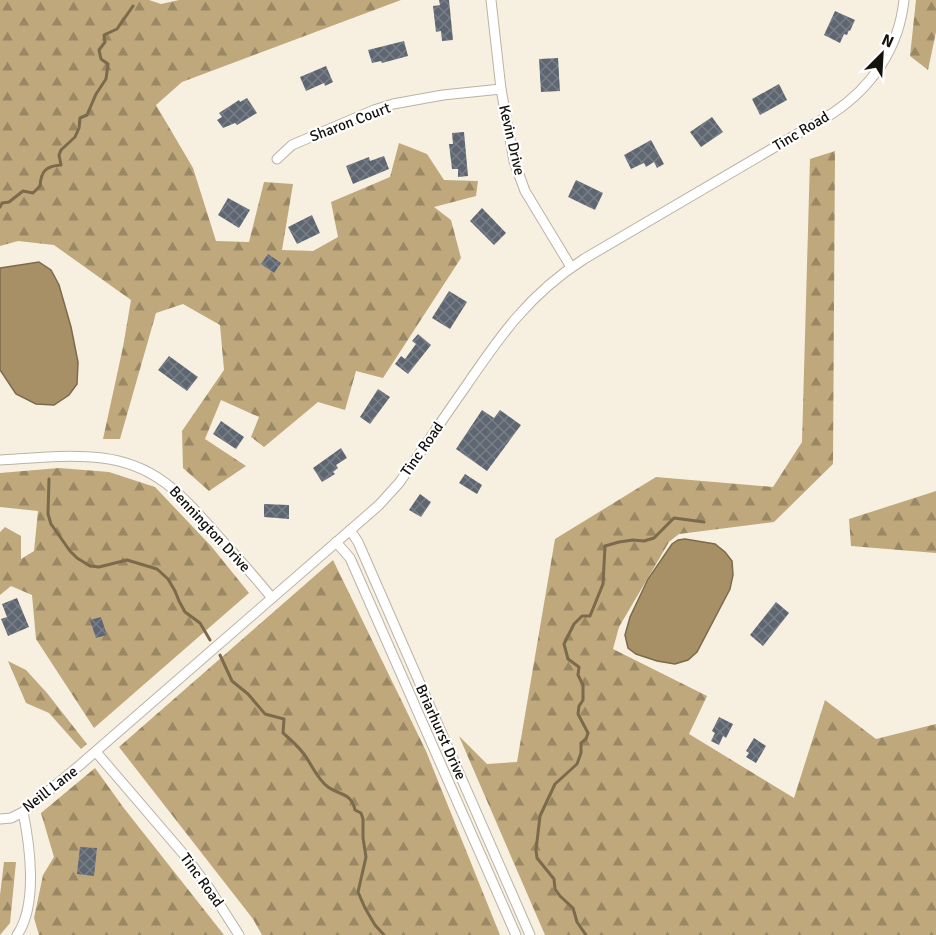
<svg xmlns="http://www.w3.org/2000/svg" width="936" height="935" font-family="Signika,sans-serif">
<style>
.forest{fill:url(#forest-firs)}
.water{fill:#a79065;stroke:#7b6a4b;stroke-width:1.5}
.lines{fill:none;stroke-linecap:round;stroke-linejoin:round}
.stream{stroke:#7b6a4b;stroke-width:3}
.building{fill:url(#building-cross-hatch)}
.minor-casing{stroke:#bab3a5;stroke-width:11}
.minor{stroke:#fff;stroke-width:9}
.labels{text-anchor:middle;stroke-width:4.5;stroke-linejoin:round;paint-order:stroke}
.street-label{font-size:15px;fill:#14120d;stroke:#fff}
</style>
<defs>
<pattern id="forest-firs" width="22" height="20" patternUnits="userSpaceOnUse" patternTransform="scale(1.5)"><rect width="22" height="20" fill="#bfa87c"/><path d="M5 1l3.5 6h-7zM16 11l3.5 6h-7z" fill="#9a8764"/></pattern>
<pattern id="building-cross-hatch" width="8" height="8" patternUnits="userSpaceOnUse" patternTransform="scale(1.5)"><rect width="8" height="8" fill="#5e6672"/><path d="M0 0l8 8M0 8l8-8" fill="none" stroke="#797f86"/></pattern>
</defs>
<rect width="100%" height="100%" fill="#f7f0e1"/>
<g class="forest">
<polygon points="0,0 149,0 161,4 179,0 401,0 182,82 156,105 193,168 216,241 249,242 264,182 293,184 282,250 313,251 338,237 331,202 390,177 399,143 427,154 444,180 478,181 476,196 434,207 451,220 461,258 383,378 356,371 345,410 318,402 264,447 251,437 259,417 221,400 205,439 246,466 209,491 183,468 182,431 224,370 220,325 183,304 156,313 120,439 103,439 123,347 131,300 54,245 18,241 0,246"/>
<polygon points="916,0 936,0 936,32 928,70 910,56"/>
<polygon points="835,151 833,464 774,522 679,534 669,542 619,627 613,649 707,696 689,734 794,798 825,700 876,739 936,724 936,935 545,935 459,736 487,764 517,762 555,539 656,477 773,487 802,442 810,159"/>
<polygon points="59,468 109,472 155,487 211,546 249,593 94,728 36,639 32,595 11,586 0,595 0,532 5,527 21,536 21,559 34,551 38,511 0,507 0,473"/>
<polygon points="936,491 936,553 851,546 849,519"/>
<polygon points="333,560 426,751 500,935 262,935 253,919 119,747"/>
<polygon points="8,661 26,670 47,693 87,744 81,749 49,713 26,703"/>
<polygon points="95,768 123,807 224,935 39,935 34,918 43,875 54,857 41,813"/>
<polygon points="4,862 16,862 10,923 0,935 0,895"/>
</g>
<g class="water">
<polygon points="39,262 51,270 59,285 71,327 78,362 77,384 69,395 54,405 36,404 16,394 0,370 0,268"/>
<polygon points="685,539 715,544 725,552 732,561 733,575 730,589 697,652 688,660 675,664 657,661 636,654 628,648 625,635 630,617 648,579 672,544 678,540"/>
</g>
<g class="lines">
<g class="stream">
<path d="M0,207L2,203L9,202L23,191L33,193L40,186C41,171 46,166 61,165L59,155L61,150L75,137L79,128L80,118L87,115L96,94L106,79L108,64L101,59L99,50L105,42L104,35L117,29L133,6"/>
<polyline points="49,479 48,514 51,524 70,551 77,558 90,566 99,567 127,560 157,569 168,579 175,591 179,601 185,612 200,623 210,640"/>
<path d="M220,655L232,681L248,694L265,714L284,719L283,733C290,739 297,745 303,753C312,764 316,778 328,787C340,796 351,792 355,810L361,813L363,819V838L366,857L358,892L365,908L375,925L384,935"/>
<polyline points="586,935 577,922 573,908 560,896 555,889 554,879 537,858 536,850 540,816 555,784 577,764 581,753 581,743 586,739 588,733 578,714 579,706 583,700 583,685 578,675 579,667 568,659 564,644 574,624 582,616 590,616 603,584 605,546 619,542 633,540 644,541 654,538 674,518 704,522"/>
</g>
</g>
<g class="building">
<polygon points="439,0 449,0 453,40 442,41 441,31 436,32 433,6 440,5"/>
<polygon points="835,11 855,20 850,31 849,30 847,35 844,34 840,43 824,35"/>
<polygon points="404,41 408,56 382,63 381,61 372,63 368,50"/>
<polygon points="558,58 560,91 541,92 539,59"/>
<polygon points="326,66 333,82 325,86 324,83 306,91 300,77"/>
<polygon points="779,84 787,100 760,115 752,99"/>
<polygon points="247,98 257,113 237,125 235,123 223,128 217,120 222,117 219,113 239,100 240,102"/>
<polygon points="712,117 723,132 701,147 690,132"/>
<polygon points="464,132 468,176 458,177 458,169 452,169 449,144 453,144 452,133"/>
<polygon points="651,140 664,164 657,168 654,162 646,167 644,163 631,169 624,155"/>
<polygon points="384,156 389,169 353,184 346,166 369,157 370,161"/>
<polygon points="576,180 603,193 595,210 568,197"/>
<polygon points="228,198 250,210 239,228 218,215"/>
<polygon points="482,208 506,233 494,245 470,221"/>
<polygon points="312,215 320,233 297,244 288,227"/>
<polygon points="268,254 281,263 274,273 261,264"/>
<polygon points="449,291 467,302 450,329 432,318"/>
<polygon points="418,334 431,345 408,374 395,364 401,356 405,359 416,344 412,341"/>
<polygon points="169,356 198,377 187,391 158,370"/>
<polygon points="378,389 390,397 370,424 360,417"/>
<polygon points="482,410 494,418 500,410 521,425 487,471 456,449"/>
<polygon points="221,421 244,437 236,449 213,434"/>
<polygon points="341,448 347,458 336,465 338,468 333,472 335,474 322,482 313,468"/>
<polygon points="465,474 482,485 477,494 459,483"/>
<polygon points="420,494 431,502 421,517 409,510"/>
<polygon points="264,504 289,505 289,519 264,517"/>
<polygon points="17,598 29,627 8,636 1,619 7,617 2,604"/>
<polygon points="776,602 789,613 763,646 750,635"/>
<polygon points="101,617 107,635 96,638 90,620"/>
<polygon points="719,717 733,724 726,738 723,736 719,745 711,741 715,733 712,731"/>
<polygon points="754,738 766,746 756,763 746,757 749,753 746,751"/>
<polygon points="80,847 97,848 94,876 77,874"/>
</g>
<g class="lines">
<g class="minor-casing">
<g id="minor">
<polyline points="491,0 501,89 514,161 525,191 571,267"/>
<polyline points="277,159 292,145 374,110 393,104 443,95 501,89"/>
<path d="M0,460C33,458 68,454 102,458C159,465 184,498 220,538C238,558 255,577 272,598"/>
<polyline points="350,530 358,542 530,935"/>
<polyline points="336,542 350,558 516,935"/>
<polyline points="96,752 186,857 209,888 239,935"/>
<path d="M0,819L11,818L23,812L80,765L379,505L399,483C421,452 442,420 464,389C500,336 529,294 584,259L833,113C872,87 899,48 904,0"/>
<path d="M17,935C38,905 30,846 23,812"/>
</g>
</g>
<use href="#minor" class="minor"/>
</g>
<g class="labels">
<g class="street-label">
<text transform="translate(350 122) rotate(-21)" y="5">Sharon Court</text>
<text transform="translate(801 131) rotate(-31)" y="5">Tinc Road</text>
<text transform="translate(512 140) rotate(77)" y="5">Kevin Drive</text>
<text transform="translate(422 449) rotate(-55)" y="5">Tinc Road</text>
<text transform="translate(210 529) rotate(47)" y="5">Bennington Drive</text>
<text transform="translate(441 732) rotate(66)" y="5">Briarhurst Drive</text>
<text transform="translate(50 789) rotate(-38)" y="5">Neill Lane</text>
<text transform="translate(202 880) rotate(54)" y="5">Tinc Road</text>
</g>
</g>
<g transform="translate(882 54) rotate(24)" stroke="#ffffff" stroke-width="4.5" paint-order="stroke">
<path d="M0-4.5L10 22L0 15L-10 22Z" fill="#14120d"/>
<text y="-9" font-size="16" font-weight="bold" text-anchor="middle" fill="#14120d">N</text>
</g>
</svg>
